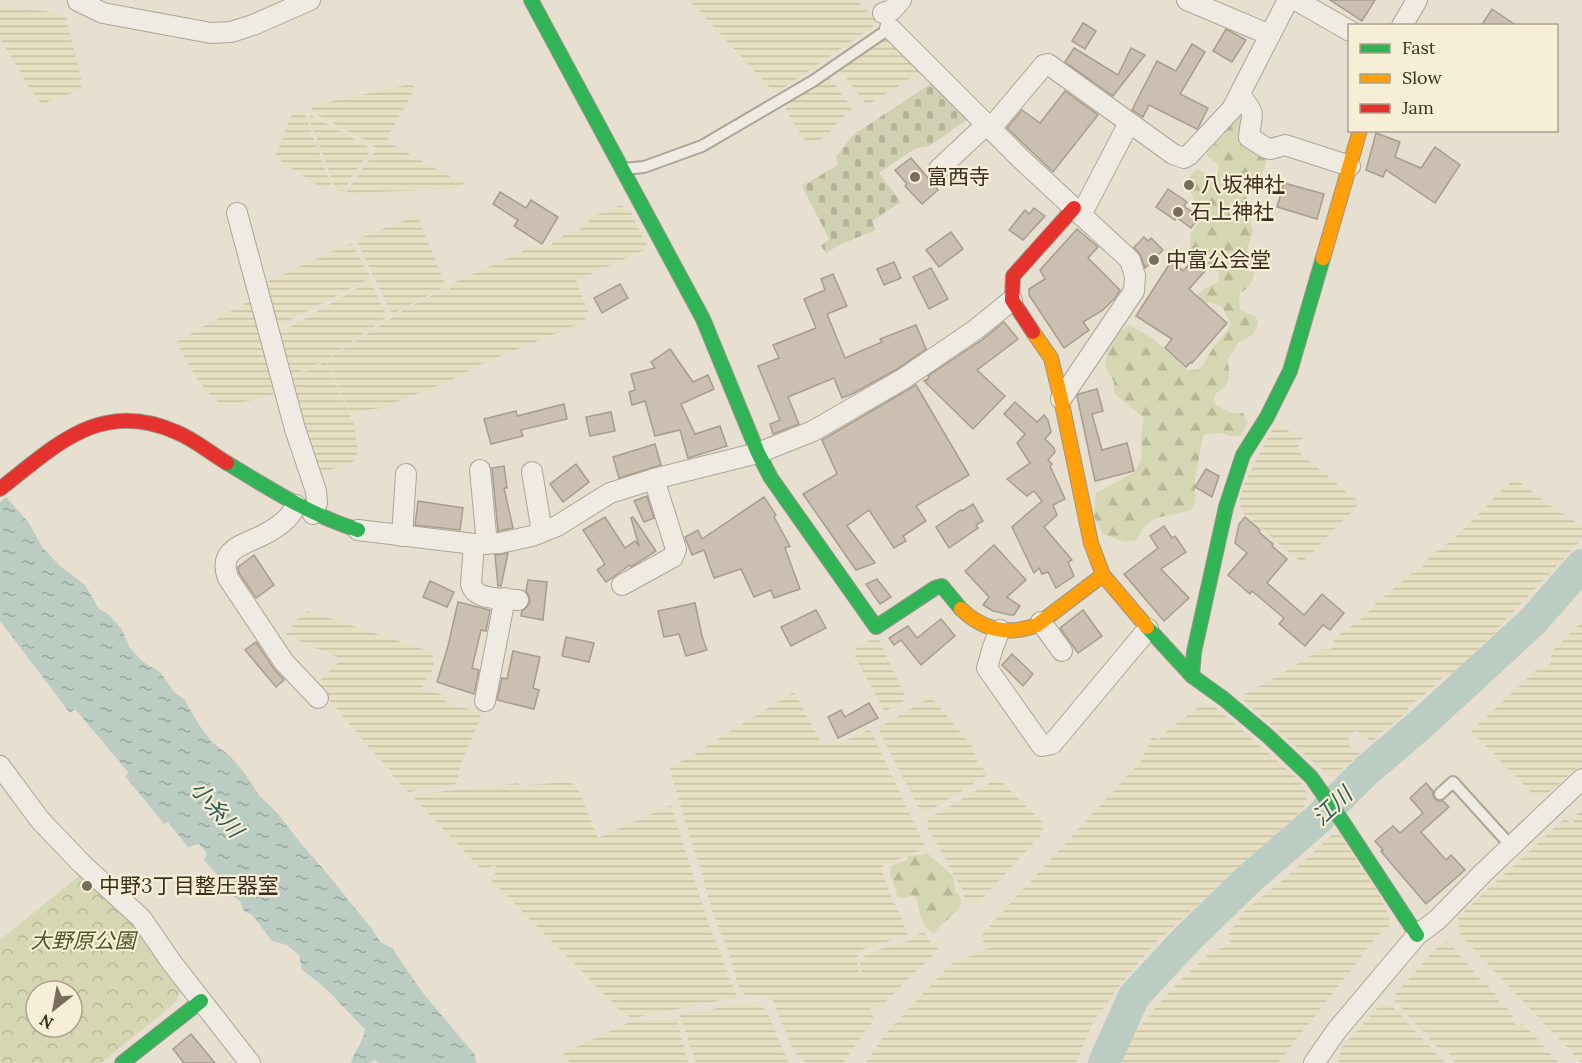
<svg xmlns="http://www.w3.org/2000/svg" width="1582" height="1063" font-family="Lora,'Noto Sans JP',serif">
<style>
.farmland{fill:url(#farmland-rules)}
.forest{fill:url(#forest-firs)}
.cemetery{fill:url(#cemetery-stones)}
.park{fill:url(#park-crowns);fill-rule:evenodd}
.water{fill:url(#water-ripples)}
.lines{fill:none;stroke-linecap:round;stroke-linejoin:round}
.river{stroke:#bbccc2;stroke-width:32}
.building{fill:#cbbfb1;stroke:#a79c8f;stroke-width:1.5}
.lane-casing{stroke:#aca598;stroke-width:14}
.street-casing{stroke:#aca598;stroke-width:22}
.fast-casing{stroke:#9c9488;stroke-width:16}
.slow-casing{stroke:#9c9488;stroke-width:16}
.jam-casing{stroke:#9c9488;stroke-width:16}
.lane{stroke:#efebe2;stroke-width:10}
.street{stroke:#efebe2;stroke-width:20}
.fast{stroke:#30b455;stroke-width:14}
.slow{stroke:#ff9f0a;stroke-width:14}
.jam{stroke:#e5322d;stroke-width:14}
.poi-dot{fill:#786c5d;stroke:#f7eed7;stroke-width:2}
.labels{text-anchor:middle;stroke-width:4.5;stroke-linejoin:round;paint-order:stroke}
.poi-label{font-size:21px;fill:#3c2e1f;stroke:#f7eed7;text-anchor:start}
.park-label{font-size:21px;font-style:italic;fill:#4b5926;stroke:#f7eed7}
.water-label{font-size:22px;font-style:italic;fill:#2e5c5a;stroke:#f7eed7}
</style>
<defs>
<pattern id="farmland-rules" width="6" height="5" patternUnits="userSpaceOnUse" patternTransform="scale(1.5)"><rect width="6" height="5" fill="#e6dfc1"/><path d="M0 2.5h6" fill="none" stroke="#c6c0a5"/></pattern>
<pattern id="forest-firs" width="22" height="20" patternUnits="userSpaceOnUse" patternTransform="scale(1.5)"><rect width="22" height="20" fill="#d5d6b2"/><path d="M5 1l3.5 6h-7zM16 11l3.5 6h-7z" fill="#b8b899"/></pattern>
<pattern id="cemetery-stones" width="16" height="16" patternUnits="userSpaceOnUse" patternTransform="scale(1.5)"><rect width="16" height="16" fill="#d0d0b2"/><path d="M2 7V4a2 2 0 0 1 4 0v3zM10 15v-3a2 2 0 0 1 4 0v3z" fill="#b4b399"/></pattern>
<pattern id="park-crowns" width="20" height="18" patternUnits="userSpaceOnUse" patternTransform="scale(1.5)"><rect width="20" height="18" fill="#d5d6b2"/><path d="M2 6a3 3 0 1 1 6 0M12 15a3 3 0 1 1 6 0" fill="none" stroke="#b8b899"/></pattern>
<pattern id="water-ripples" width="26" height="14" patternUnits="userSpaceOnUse" patternTransform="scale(1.5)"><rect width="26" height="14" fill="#bbccc2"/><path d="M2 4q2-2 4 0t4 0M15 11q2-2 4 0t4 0" fill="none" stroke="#99a69d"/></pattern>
</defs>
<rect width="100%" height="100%" fill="#e7e0d0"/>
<g class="farmland">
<polygon points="689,0 857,0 878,23 779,91 772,90"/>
<polygon points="0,6 60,13 66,17 82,83 81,90 41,104 30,89 0,38"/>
<polygon points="889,35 923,69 896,88 867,105 838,68"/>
<polygon points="825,77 829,77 852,108 823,138 816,142 810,142 805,140 786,111 786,105 788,101"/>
<polygon points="411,84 415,88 389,134 388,142 456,180 464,178 467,181 456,189 346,193 375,151 375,147 372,144 312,112 312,108 315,105"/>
<polygon points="304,112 331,185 321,187 283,163 276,155 291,116 294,113"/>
<polygon points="311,115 370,148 368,155 351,177 344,191 336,190 309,118"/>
<polygon points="622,205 624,210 631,212 648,248 576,281 590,316 578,324 482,364 477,352 481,364 448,382 381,408 366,410 354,414 349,411 328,363 331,357 404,310 444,289 450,291 450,285 453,283 521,252 529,247 535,246 538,249 552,244 557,239 562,237 564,234 581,229 583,222 588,224 589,222 589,218"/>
<polygon points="417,215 446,286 392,314 356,240"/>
<polygon points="349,244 352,244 371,278 274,328 261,286 267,282"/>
<polygon points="370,281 387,317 327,359 284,380 273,337"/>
<polygon points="246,303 250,303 253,304 276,392 271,396 223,406 210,395 199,382 176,342"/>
<polygon points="326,361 351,418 353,421 358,450 356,459 354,461 319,474 289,380"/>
<polygon points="1275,424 1294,434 1304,437 1298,444 1300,453 1360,503 1302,563 1241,511 1240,500 1243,486"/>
<polygon points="1517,480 1548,504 1582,526 1582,539 1501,625 1497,631 1451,675 1444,676 1430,690 1410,705 1406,713 1377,736 1373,742 1355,730 1346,743 1360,754 1352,761 1334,776 1328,775 1243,700 1243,695 1264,684 1322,649 1331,650 1335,638 1366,615 1375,604 1412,573 1422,567 1431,555 1453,540 1498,494 1511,482"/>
<polygon points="307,611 432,652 434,661 434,668 423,683 423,692 428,690 443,695 447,703 479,712 481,717 462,761 456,784 408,792 391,774 393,773 372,751 316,684 342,659 301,642 293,636 289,637 286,635 296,620"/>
<polygon points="1582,621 1582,763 1546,795 1539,798 1536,797 1471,731 1541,666 1550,666 1550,659 1553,651"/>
<polygon points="874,638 879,640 905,696 903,702 888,710 884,710 855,657 855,651 857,648"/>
<polygon points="794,692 822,744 844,741 870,729 926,848 882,866 882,871 893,902 897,907 908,935 861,950 857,959 860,978 863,978 860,963 863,957 870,952 908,941 923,931 931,943 939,942 938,950 879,1008 871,1006 867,1002 874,1019 843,1063 808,1063 801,1059 792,1048 771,996 745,995 739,989 730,956 718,927 718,923 714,916 696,855 697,854 695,853 670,771 670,768 673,765 703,750 706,750 705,747"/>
<polygon points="931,697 971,745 979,764 986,772 986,776 926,813 921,812 880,733 880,727"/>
<polygon points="1203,704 1214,706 1300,781 1308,795 1304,808 1220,888 1213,889 1212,894 1206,901 1200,903 1157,941 1121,984 1093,1022 1076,1063 866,1063 885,1034 951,964 989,948 983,943 983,933 1141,761 1152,736 1159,740 1161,735"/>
<polygon points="998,778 1042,822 1043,828 1040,836 978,903 973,903 964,898 962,889 928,828 927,822 931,817"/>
<polygon points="569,782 577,786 598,838 671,805 707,919 737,997 633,1018 625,1015 489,878 496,873 495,865 482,870 411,795 518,783 521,788 530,785"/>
<polygon points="1582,810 1582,1063 1460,935 1458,917 1565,818 1572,825 1576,815"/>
<polygon points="1332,835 1340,835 1381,897 1391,924 1374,940 1278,1063 1121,1063 1126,1046 1140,1026 1176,984 1209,954 1231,943 1227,937 1243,912 1284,879"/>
<polygon points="1446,941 1451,945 1480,978 1477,984 1486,983 1498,997 1499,1005 1507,1008 1514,1018 1515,1027 1523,1024 1559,1063 1456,1063 1449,1056 1449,1050 1440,1050 1428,1037 1427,1032 1422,1031 1394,1000 1396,993 1438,946"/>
<polygon points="753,1002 759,1003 767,1012 789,1063 696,1063 680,1015"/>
<polygon points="1381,1004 1392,1006 1445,1063 1339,1063 1339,1057 1342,1047"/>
<polygon points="677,1019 688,1063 570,1063 563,1053 630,1022"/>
</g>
<g class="forest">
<path d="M1240,111C1250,125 1277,158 1260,176C1257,179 1252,182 1249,185L1246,199L1253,231L1247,250L1256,260C1255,275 1254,285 1240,293L1239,301L1240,310L1256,317L1258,323L1254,334L1239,342L1227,360C1229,367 1231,378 1226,385C1220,393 1212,391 1215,404L1231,413H1243L1248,423L1240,436H1230L1221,433L1204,434C1201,442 1201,450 1199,458C1198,466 1195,474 1195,482C1194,493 1198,500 1192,510L1156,518L1144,527L1136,540L1125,542L1103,534L1094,517L1096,493L1135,472L1142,458L1141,434L1144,418L1114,393V382L1105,366L1108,346L1119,332L1130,325L1156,341L1187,370H1199C1205,363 1208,356 1213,348C1219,339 1226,335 1231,324L1222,307L1210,302L1199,306L1193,299L1204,289L1219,282L1218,272L1207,267L1203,258L1196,256L1190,247L1191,233L1204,217L1195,203L1187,180L1197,168L1207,175H1217L1219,165L1206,155L1212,147L1223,136L1231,121Z"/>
<path d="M927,853L952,875L954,880L955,891L960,896L961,905C954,917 942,922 934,933C921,927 919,912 917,899L912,895L905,898L897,897L896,889L889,872L891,866L907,860L908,856L922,855Z"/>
</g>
<polygon class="cemetery" points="933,82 968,119 929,146 916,148 879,173 901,202 872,221 876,230 839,245 826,253 821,246 829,239 802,186 838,165 836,157 853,135"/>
<path class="park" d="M84,872L136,923L182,990L175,1003L101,1063H0V940ZM36,991H72V1027H36Z"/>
<path class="water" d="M6,497L29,523L42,547L60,566L85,585L99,609L108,614L121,628L130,648L143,662L160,672L174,692L184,699L199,725L212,742L231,757L246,775L258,794L278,814L303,846L325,871L372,929L380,942L392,948L423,993L475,1055L476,1063H380L375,1060L369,1063H351C354,1050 364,1042 365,1029C344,1009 327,986 302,970L299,955L287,945L272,941L252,915L244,911L240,901L225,891L221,879L204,860L207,854L199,844L188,847L168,822L164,824L125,776L129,773L75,709L70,713L0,621V502Z"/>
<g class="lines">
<polyline class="river" points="1104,1063 1134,996 1188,938 1248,880 1318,819 1366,771 1420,725 1533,621 1582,565"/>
</g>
<g class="building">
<polygon points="1330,0 1375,0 1362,21"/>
<polygon points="1492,9 1517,26 1481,26"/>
<polygon points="1083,23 1096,31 1085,49 1072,41"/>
<polygon points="1226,29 1246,40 1232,62 1213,51"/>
<polygon points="1192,44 1205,52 1180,94 1208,108 1198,128 1197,129 1149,105 1143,117 1132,110 1157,61 1176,71"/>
<polygon points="1074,48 1118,75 1131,48 1145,55 1113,96 1065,62"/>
<polygon points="1065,91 1098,115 1053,172 1007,128 1022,110 1040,123"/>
<polygon points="1376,133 1400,142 1395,157 1421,168 1435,147 1460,165 1435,203 1386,170 1383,177 1366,170"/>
<polygon points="911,158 938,190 922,204 905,186 907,184 895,170"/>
<polygon points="1284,183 1324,194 1317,219 1277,207"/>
<polygon points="1168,189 1187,202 1184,206 1199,217 1191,228 1176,217 1175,220 1156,207"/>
<polygon points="500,192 526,208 531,200 558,217 542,244 514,226 518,220 493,204"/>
<polygon points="1034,208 1045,216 1023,240 1009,230 1025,210 1029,214"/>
<polygon points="1077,229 1098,247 1088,258 1120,290 1115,298 1103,310 1083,322 1089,330 1064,348 1029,295 1029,289 1045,279 1040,270"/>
<polygon points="951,232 963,249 939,267 926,250"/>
<polygon points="1144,237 1148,241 1151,238 1163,250 1145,268 1141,256 1134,247"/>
<polygon points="1172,260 1183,271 1192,261 1205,271 1189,289 1227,323 1192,363 1191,362 1186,367 1165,348 1172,339 1136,316"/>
<polygon points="894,262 901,278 884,285 877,269"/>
<polygon points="931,268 948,299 929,309 913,277"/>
<polygon points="833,274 847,306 827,314 845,358 882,342 880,339 916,325 926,349 897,369 854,393 842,398 834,378 788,397 799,424 773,434 770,424 780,420 758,366 779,358 773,345 816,328 804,299 825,290 821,279"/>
<polygon points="620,284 628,298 602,313 594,298"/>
<polygon points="1004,322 1018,339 977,370 1005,396 973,429 924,381 929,378 928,376 982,340"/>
<polygon points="670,349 693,382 708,375 714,389 681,404 695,434 720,426 727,446 688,458 680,430 655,436 645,401 632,405 629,392 635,390 631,374 655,368 651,362"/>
<polygon points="916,385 969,475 916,506 926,521 903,536 906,541 894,548 869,510 847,526 875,563 856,570 803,494 837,474 822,440"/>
<polygon points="1097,389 1103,411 1092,414 1102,450 1127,443 1134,471 1095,481 1077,396 1079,394"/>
<polygon points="1015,402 1037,422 1044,415 1048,420 1051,432 1045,439 1054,448 1055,452 1048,460 1052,464 1050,466 1065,499 1053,505 1057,515 1044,527 1072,560 1068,562 1074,576 1056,588 1048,572 1042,574 1039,568 1034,573 1012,527 1042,501 1034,491 1027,496 1007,479 1030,463 1017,443 1025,434 1004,414"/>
<polygon points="564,404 567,419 521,430 523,436 491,444 484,419 516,411 517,416"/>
<polygon points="611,412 615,431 590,436 586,417"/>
<polygon points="655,444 661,465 619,478 613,457"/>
<polygon points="576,464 589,482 563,502 550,484"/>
<polygon points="504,466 507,488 504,488 513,528 498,531 492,468"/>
<polygon points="1206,469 1219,476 1212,497 1195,487"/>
<polygon points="647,496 654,518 644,522 634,501"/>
<polygon points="764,497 776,515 774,517 790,546 785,548 800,589 774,598 771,590 754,597 741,569 714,578 704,550 692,555 685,537 698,530 702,539"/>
<polygon points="418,501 463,508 460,530 415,525"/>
<polygon points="973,504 983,521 976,525 978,528 949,548 936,527 961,510 962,511"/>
<polygon points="605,517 625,548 635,541 639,546 631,518 633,517 656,551 631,567 630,565 606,582 597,570 605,564 583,530"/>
<polygon points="1245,517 1260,530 1259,532 1273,544 1272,546 1287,559 1267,583 1304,615 1322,594 1344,613 1330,630 1323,625 1305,646 1279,624 1284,618 1252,591 1250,594 1228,575 1247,553 1235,543 1239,524"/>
<polygon points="1164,526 1172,538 1175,536 1186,552 1161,569 1189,598 1164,621 1124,574 1158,548 1150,536"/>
<polygon points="994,545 1026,580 1007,597 1020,606 1014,615 1011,615 993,611 983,605 989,597 965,571"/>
<polygon points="508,553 501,586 498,586 495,555"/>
<polygon points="254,555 274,585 256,598 239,573 238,567"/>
<polygon points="877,579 891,597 880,604 866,584"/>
<polygon points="528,580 547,582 543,620 521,616 522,611 527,607 530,602 529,596 526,591"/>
<polygon points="430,581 454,592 447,607 423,597"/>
<polygon points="458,602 490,610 486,631 481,630 472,668 479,670 474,694 437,682 448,646"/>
<polygon points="695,603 702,636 707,650 686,656 679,634 664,637 658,611"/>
<polygon points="816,610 826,628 791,646 781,627"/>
<polygon points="1083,610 1102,636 1078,653 1060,628"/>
<polygon points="941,619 955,636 921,665 901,640 894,645 889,638 908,626 917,638"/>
<polygon points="566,637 594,643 589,662 562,656"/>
<polygon points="256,642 274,669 284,680 276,687 245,650"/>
<polygon points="513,651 540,657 533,688 539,690 534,709 497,700 502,678 507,679"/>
<polygon points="1012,654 1033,674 1023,686 1002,665"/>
<polygon points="869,703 878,718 838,738 828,717 841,710 845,717"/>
<polygon points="1426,783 1433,791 1433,796 1435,799 1438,801 1443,801 1449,807 1421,832 1446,860 1451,855 1465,870 1426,904 1384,855 1381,851 1383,850 1375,841 1393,826 1400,833 1423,813 1410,798"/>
<polygon points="191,1034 215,1063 184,1063 173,1049"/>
</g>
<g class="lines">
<g class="lane-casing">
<g id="lane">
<polyline points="623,169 644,167 702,146 813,81 890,28"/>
<polyline points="1440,794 1453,782 1511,846"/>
</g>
</g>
<g class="street-casing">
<g id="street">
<polyline points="1187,0 1270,35"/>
<polyline points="1296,0 1350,31"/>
<polyline points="78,1 103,13 211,33 231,32 253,25 310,0"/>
<polyline points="883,13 892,10 901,0"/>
<polyline points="1402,26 1417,0"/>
<polyline points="890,28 1020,158 1130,260 1135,276 1134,291 1061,399"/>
<path d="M1240,95C1258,118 1251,112 1249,137L1266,148L1271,149L1285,145L1350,166"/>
<polyline points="991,128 1044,65 1048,64 1173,154 1184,158 1189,155 1232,109 1288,0"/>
<polyline points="939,169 987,124"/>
<polyline points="237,213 295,429 316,491 317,503 313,514"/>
<polyline points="1081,215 1129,123"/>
<polyline points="480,470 487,544"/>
<polyline points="532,472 542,532"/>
<path d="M296,505C290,519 278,527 265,534C245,545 217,548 228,578L284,662L318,698"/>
<polyline points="358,530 474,544 500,543 532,536 557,526 610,493 654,479 758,453 813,431 903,379 975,330 1012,300"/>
<polyline points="402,536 406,474"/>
<path d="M474,544L471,584C475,601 503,598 518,600"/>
<polyline points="622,585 673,557 676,549 654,479"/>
<polyline points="1041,622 1062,651"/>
<polyline points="1000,630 993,647 987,668 1042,746 1052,744 1148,629"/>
<polyline points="485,701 505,598"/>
<polyline points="0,766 40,820 81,863 141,918 172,963 250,1063"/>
<polyline points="1314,1063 1337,1030 1417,935 1437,920 1483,873 1582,779"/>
</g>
</g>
<g class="fast-casing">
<g id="fast">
<polyline points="531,0 703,319 758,453 771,478 876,627 935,588 942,586 961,609"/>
<path d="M227,463C270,489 310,515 358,530"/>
<polyline points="1147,627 1192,676 1224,699 1269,737 1311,777 1342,821 1417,935"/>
<polyline points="1192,676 1194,652 1226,507 1243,455 1267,417 1290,371 1323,258"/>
<polyline points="122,1063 201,1001"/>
</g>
</g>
<g class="slow-casing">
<g id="slow">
<polyline points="1323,258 1360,130"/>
<polyline points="1033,332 1051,358 1061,399 1091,543 1103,575 1147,627"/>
<path d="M961,609C983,630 1008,636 1037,625L1103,575"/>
</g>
</g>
<g class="jam-casing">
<g id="jam">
<polyline points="1033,332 1012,300 1013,276 1074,208"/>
<path d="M0,489C55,446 101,398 176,432C194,439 210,453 227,463"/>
</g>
</g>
<use href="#lane" class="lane"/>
<use href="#street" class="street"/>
<use href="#fast" class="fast"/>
<use href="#slow" class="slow"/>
<use href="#jam" class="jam"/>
</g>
<g class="poi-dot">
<circle cx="915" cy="177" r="6"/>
<circle cx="1189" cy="185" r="6"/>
<circle cx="1178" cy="212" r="6"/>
<circle cx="1154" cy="260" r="6"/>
<circle cx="87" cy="886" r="6"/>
</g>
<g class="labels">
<g class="poi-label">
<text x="927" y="184">富西寺</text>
<text x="1201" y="192">八坂神社</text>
<text x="1190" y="219">石上神社</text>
<text x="1166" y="267">中富公会堂</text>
<text x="99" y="893">中野3丁目整圧器室</text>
</g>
<g class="park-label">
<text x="83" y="948">大野原公園</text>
</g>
<g class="water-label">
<text transform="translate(1332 806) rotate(-43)" y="8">江川</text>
<text transform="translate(217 809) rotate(49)" y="8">小糸川</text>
</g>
</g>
<rect x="1348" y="24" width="210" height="108" fill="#f7eed7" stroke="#aca18d" stroke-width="1.5"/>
<rect x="1360" y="44" width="30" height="9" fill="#30b455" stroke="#aca18d" stroke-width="1.5"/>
<text x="1402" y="54" font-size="18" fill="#3c2e1f">Fast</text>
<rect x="1360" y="74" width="30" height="9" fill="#ff9f0a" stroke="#aca18d" stroke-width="1.5"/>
<text x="1402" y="84" font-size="18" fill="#3c2e1f">Slow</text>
<rect x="1360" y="104" width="30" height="9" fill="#e5322d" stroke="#aca18d" stroke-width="1.5"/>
<text x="1402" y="114" font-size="18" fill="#3c2e1f">Jam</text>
<g transform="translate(54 1009) rotate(211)"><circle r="28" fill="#f7eed7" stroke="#aca18d" stroke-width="1.5"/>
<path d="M0-4.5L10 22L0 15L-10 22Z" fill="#786c5d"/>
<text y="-9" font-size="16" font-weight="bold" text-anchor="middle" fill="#3c2e1f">N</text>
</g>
</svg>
